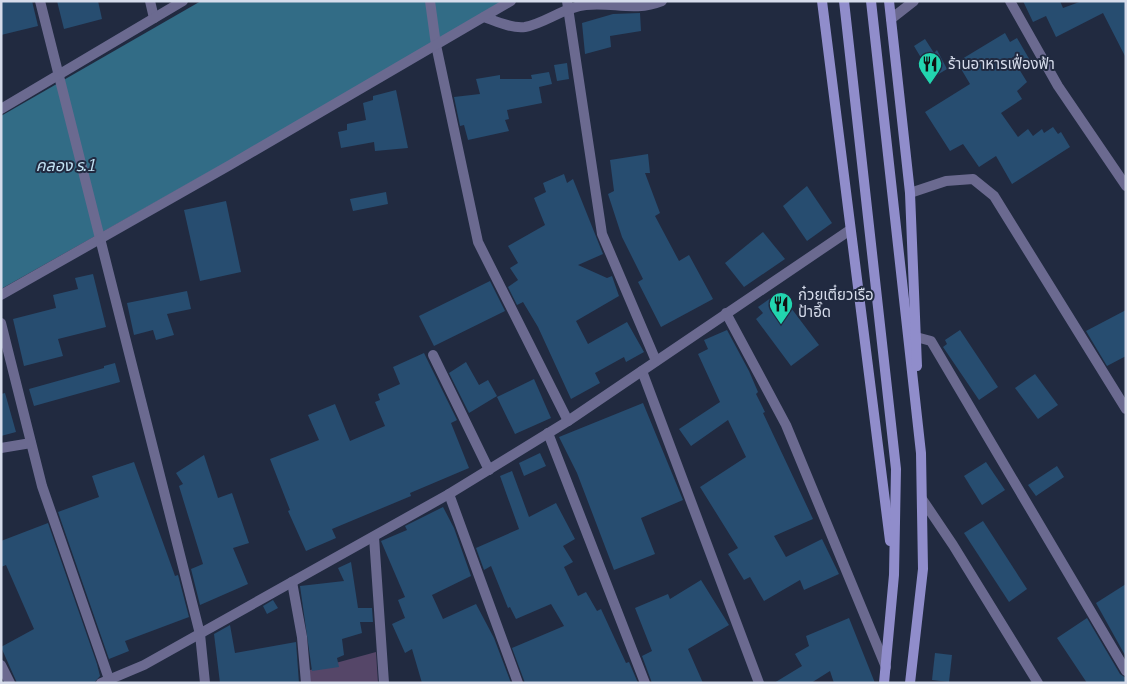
<svg xmlns="http://www.w3.org/2000/svg" width="1127" height="684" font-family="'IBM Plex Serif','Noto Sans Thai',serif">
<style>
.green{fill:#554668}
.water{fill:#326c86}
.building{fill:#274d70}
.lines{fill:none;stroke-linecap:round;stroke-linejoin:round}
.minor{stroke:#6b6a90;stroke-width:10}
.secondary{stroke:#908dcb;stroke-width:10}
.labels{text-anchor:middle;stroke-width:4;stroke-linejoin:round;paint-order:stroke}
.poi-label{font-size:15px;fill:#d6dceb;stroke:#212a40;text-anchor:start}
.water-label{font-size:16px;font-style:italic;fill:#c4e4f5;stroke:#212a40}
</style>
<rect width="100%" height="100%" fill="#212a40"/>
<polygon class="green" points="376,652 378,683 310,683 310,670"/>
<polygon class="water" points="201,1 505,1 243,153 1,289 1,116"/>
<g class="building">
<polygon points="1,1 32,1 38,26 1,35"/>
<polygon points="57,1 98,1 102,19 64,29"/>
<polygon points="1023,1 1060,1 1063,8 1082,1 1126,1 1126,58 1103,13 1056,37 1046,16 1033,22"/>
<polygon points="640,13 641,31 610,36 611,47 585,54 582,23 613,14"/>
<polygon points="1005,33 1010,42 1017,38 1031,62 1019,69 1027,82 1017,91 1022,99 1001,113 1018,137 1028,129 1033,136 1042,129 1044,133 1053,127 1058,134 1061,132 1070,147 1012,184 996,156 979,167 963,144 950,151 925,112 970,84 957,62"/>
<polygon points="925,39 934,53 937,50 947,69 927,81 918,65 923,61 914,46"/>
<polygon points="567,63 569,79 557,81 554,65"/>
<polygon points="549,72 552,84 539,87 542,103 507,110 509,119 505,120 509,131 468,140 464,125 460,126 454,97 480,94 476,79 500,75 500,79 532,79 531,75"/>
<polygon points="396,90 408,148 375,151 374,142 341,148 338,132 347,130 347,124 366,120 363,103 373,100 373,96"/>
<polygon points="648,154 650,173 645,173 660,213 655,216 679,261 689,255 713,299 661,327 638,282 643,279 622,237 608,194 614,191 610,160"/>
<polygon points="564,174 567,183 573,179 603,254 578,265 607,278 612,276 619,296 576,321 588,344 627,322 644,352 626,362 624,357 595,373 600,383 571,399 538,327 523,302 517,305 508,287 518,280 510,268 518,263 508,246 545,225 534,198 546,192 543,183"/>
<polygon points="807,186 832,223 807,241 783,206"/>
<polygon points="386,192 388,204 353,211 350,199"/>
<polygon points="226,201 241,272 200,281 184,210"/>
<polygon points="763,232 785,259 744,287 725,263"/>
<polygon points="93,274 106,327 58,339 63,356 24,366 13,319 56,308 53,295 78,289 75,278"/>
<polygon points="490,281 505,311 434,346 419,316"/>
<polygon points="187,291 191,309 167,314 174,335 156,340 153,330 134,335 127,303"/>
<polygon points="779,292 819,345 791,366 756,319 763,313 758,307"/>
<polygon points="1126,310 1126,356 1107,366 1086,331"/>
<polygon points="727,330 749,371 758,392 756,394 765,412 763,413 813,519 774,536 786,557 822,539 839,574 804,590 800,580 764,601 750,577 744,580 728,554 738,548 700,487 746,457 728,420 691,446 679,429 720,402 698,354 708,349 704,340"/>
<polygon points="960,330 998,387 979,400 943,347 947,344 945,340"/>
<polygon points="424,353 457,420 451,423 469,468 410,493 411,496 332,529 336,538 306,551 288,511 290,510 270,459 319,440 308,415 335,404 350,441 385,426 375,402 380,400 378,394 400,384 393,367"/>
<polygon points="466,362 479,385 488,380 497,396 469,413 449,373"/>
<polygon points="115,363 120,382 34,406 29,389 104,368 104,366"/>
<polygon points="1035,374 1058,405 1038,419 1015,388"/>
<polygon points="534,379 551,418 515,434 497,397"/>
<polygon points="5,393 16,432 1,436 1,394"/>
<polygon points="643,403 683,500 641,518 655,554 614,570 577,473 559,437"/>
<polygon points="540,453 546,466 524,476 519,463"/>
<polygon points="204,455 218,498 232,493 249,543 233,548 248,584 200,605 191,569 203,564 179,486 183,484 176,473"/>
<polygon points="134,462 175,576 178,575 189,617 125,641 129,651 109,659 58,512 99,497 92,476"/>
<polygon points="986,462 1005,490 982,505 964,476"/>
<polygon points="1057,466 1064,477 1036,496 1028,485"/>
<polygon points="512,471 529,517 556,503 575,539 563,546 573,562 564,567 578,596 586,592 597,611 601,609 626,663 629,662 638,683 525,683 512,648 564,626 551,604 516,619 510,607 508,608 491,566 484,570 476,548 519,529 500,476"/>
<polygon points="443,507 454,528 471,576 432,595 443,619 476,604 494,638 511,683 422,683 412,649 405,653 392,624 405,618 398,600 405,597 381,541 407,530 405,526"/>
<polygon points="983,521 1027,589 1009,602 964,533"/>
<polygon points="48,523 97,664 100,676 94,683 17,683 1,647 34,629 6,565 1,567 1,541"/>
<polygon points="351,562 358,608 372,608 373,622 360,622 362,633 342,639 344,655 337,658 339,667 312,671 300,586 344,581 338,568"/>
<polygon points="701,580 729,625 688,649 703,683 652,683 642,656 652,651 635,608 668,594 670,599"/>
<polygon points="1126,584 1126,657 1096,603"/>
<polygon points="273,600 278,608 267,614 263,606"/>
<polygon points="849,618 875,683 834,683 830,671 811,683 774,683 802,666 795,654 809,646 806,636"/>
<polygon points="1087,618 1120,674 1126,678 1126,683 1087,683 1057,638"/>
<polygon points="230,625 235,653 296,642 299,683 220,683 214,634"/>
<polygon points="935,653 952,655 949,682 932,680"/>
</g>
<g class="lines">
<g class="minor">
<polyline points="40,1 200,634 205,683"/>
<polyline points="150,1 154,18"/>
<polyline points="430,1 436,45 478,242 568,421"/>
<polyline points="567,1 602,234 656,361"/>
<polyline points="1010,1 1058,86 1126,186"/>
<path d="M484,17C496,21 512,29 525,27C546,23 564,7 586,5C614,2 634,12 662,1"/>
<polyline points="891,19 914,1"/>
<polyline points="1,109 183,1"/>
<polyline points="910,193 946,181 973,179 994,196 1126,409"/>
<polyline points="1,295 230,165 511,1"/>
<polyline points="726,313 786,425 886,667"/>
<polyline points="1,323 42,486 109,679"/>
<polyline points="916,337 931,341 1126,671"/>
<polyline points="433,355 489,470"/>
<polyline points="642,371 759,683"/>
<polyline points="548,433 645,683"/>
<polyline points="1,448 31,443"/>
<polyline points="449,494 518,683"/>
<polyline points="922,499 953,545 1038,683"/>
<polyline points="374,537 384,683"/>
<polyline points="292,582 302,637 306,683"/>
<polyline points="1,665 10,683"/>
<polyline points="101,683 144,665 449,494 568,421 850,230"/>
</g>
<g class="secondary">
<polyline points="822,1 890,541"/>
<polyline points="844,1 896,469 894,575 884,683"/>
<polyline points="871,1 921,453 923,569 910,683"/>
<polyline points="889,1 910,193 917,366"/>
</g>
</g>
<defs>
<g id="restaurant-pin" transform="scale(1.25)"><path d="M0 17L-7.5 6A9.5 9.5 0 1 1 7.5 6Z" fill="#22d5af" stroke="#212a40"/><path d="M-5-6h1v4h1v-4h1v4h1v-4h1v5L-1.5 .5V6h-2V.5L-5-1ZM5-6V6H3V1.5H1.5Q1.5-4 5-6Z" fill="#111"/></g>
</defs>
<g fill-rule="evenodd">
<use href="#restaurant-pin" x="930" y="64"/>
<use href="#restaurant-pin" x="781" y="304"/>
</g>
<g class="labels">
<g class="poi-label">
<text x="948" y="69">ร้านอาหารเฟื่องฟ้า</text>
<text x="798" y="300">ก๋วยเตี๋ยวเรือ<tspan x="798" dy="17">ป้าอี๊ด</tspan></text>
</g>
<g class="water-label">
<text x="66" y="171">คลอง ร.1</text>
</g>
</g>
<rect width="1127" height="684" fill="none" stroke="#d6dceb" stroke-width="5"/>
</svg>
